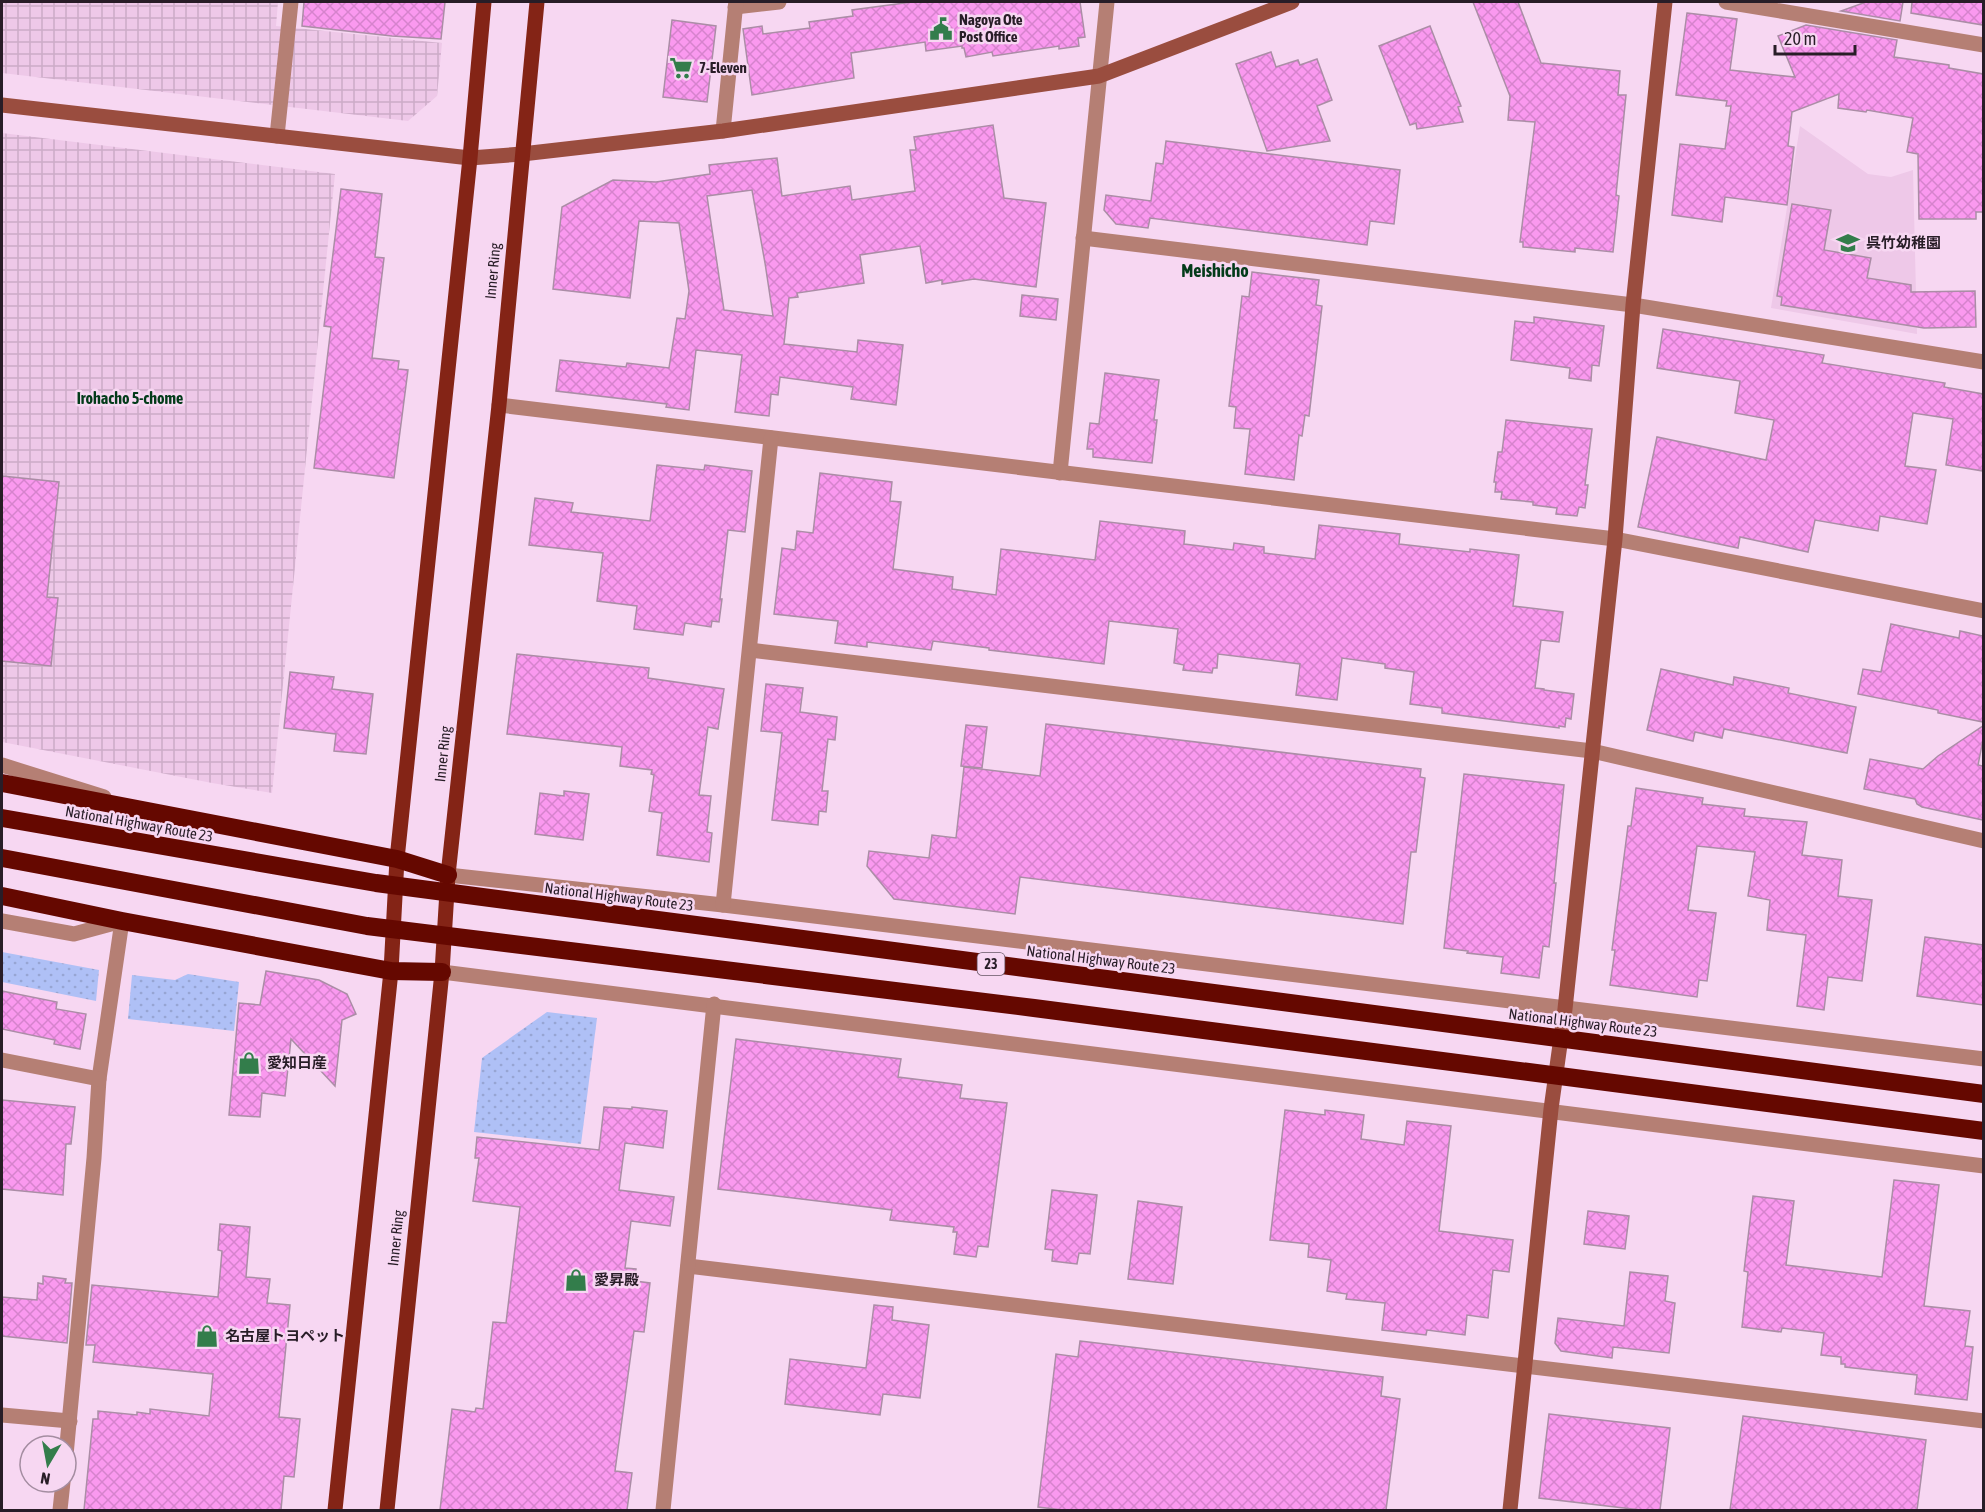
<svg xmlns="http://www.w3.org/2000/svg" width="1985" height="1512" font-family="'Asap Condensed','Noto Sans JP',sans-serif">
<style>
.built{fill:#eec8e8}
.industrial{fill:url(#industrial-grid)}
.garden{fill:url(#garden-dots)}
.building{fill:url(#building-cross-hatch);stroke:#ab8da6;stroke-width:1.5;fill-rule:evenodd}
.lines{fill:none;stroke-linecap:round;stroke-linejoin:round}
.street{stroke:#b57f74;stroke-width:15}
.secondary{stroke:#9a4d3f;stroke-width:15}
.primary{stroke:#842416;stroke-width:15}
.highway{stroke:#650800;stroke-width:18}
.highway-bridge{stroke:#650800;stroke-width:18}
.labels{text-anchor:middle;stroke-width:5;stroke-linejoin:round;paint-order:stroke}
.shield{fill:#f7d7f2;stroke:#665564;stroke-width:1.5}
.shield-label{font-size:14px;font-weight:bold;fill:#281d27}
.poi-label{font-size:15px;font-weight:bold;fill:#281d27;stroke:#f7d7f2;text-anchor:start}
.street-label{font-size:15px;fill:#281d27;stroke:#f7d7f2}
.neighbourhood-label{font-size:16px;font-weight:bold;fill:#033b1a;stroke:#f7d7f2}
.quarter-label{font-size:18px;font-weight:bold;fill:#033b1a;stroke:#f7d7f2}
</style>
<defs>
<pattern id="industrial-grid" width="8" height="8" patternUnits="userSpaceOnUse" patternTransform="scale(1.5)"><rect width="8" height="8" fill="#eec8e8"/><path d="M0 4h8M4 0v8" fill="none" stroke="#ccabc7"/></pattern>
<pattern id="garden-dots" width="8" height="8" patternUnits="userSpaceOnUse" patternTransform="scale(1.5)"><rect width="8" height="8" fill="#afc0f6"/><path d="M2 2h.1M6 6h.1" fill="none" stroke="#97a5d3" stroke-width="1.8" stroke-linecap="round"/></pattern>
<pattern id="building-cross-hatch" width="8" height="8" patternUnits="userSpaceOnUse" patternTransform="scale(1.5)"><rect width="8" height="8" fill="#fa99ef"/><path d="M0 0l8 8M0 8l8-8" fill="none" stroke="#d683cd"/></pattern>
</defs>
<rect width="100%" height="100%" fill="#f7d7f2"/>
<polygon class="built" points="1800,126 1868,174 1891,177 1913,170 1917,334 1771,308"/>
<g class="industrial">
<polygon points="2,2 278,2 276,26 442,43 437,96 408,121 2,73"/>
<polygon points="2,133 335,174 272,793 212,783 2,742"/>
</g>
<g class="garden">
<polygon points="2,952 99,970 96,1001 2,982"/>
<polygon points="188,974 239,982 234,1031 128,1019 132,975 175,980"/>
<polygon points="547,1012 597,1018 581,1144 474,1132 482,1058"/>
</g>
<g class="building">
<polygon points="304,2 445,2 441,39 392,36 302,26"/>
<polygon points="912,2 1080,2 1085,37 1078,38 1079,46 1059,49 1059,46 993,56 992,52 966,57 964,48 962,48 962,46 926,51 925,42 851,53 854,78 752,95 743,29 762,26 763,34 810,28 809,22 853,16 852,10"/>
<polygon points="1473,2 1518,2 1541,63 1620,71 1618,95 1626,95 1616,195 1619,196 1613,252 1575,248 1575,252 1523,247 1523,242 1520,242 1535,122 1508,120 1510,96"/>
<polygon points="1866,2 1903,2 1900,21 1841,11"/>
<polygon points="1912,2 1983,2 1983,25 1911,13"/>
<polygon points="1687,13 1737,19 1730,70 1795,77 1778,36 1806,25 1897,40 1894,57 1949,65 1949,68 1983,74 1983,212 1976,212 1976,219 1919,219 1918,154 1907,152 1913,118 1867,110 1866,112 1838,108 1839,94 1792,112 1788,146 1794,147 1787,205 1725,197 1722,222 1672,215 1680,144 1725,149 1731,106 1726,106 1727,101 1676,95"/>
<polygon points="672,20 716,26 707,102 663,97"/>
<polygon points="1430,26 1461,106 1458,107 1463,122 1417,129 1416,123 1410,125 1379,46"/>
<polygon points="1271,52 1276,67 1298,60 1300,65 1317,59 1332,100 1317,106 1330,141 1267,151 1236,64"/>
<path d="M993,125L1004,198L1046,203L1036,287L974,279L942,284V280L926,283L920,246L860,255L864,283L797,293L798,297L789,298L784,344L857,352L858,340L903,345L896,405L851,399L853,387L780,377L778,395L771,394L769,416L735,412L742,355L696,350L689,410L666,407L667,404L556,391L560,360L626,367L627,363L669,368L677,318L685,319L689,291L679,223L639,221L630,298L553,289L562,207L613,180L656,182L710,174L709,165L777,158L782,196L850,186L852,200L915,191L910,150H916L914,137ZM752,190L765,263L773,316L724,310L707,196Z"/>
<polygon points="1166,141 1400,170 1394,224 1370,221 1367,245 1150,218 1148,228 1116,224 1104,210 1106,195 1151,201 1156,163 1163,164"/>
<polygon points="341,189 382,194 375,257 384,258 372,358 399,361 398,369 408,370 394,478 314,468 331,327 324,326"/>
<polygon points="1792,204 1831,210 1824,250 1871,258 1867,278 1911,285 1911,292 1975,291 1976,327 1924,328 1781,305 1782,297 1777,296"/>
<polygon points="1252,272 1319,280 1316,305 1322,306 1309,416 1305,415 1302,436 1299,435 1294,480 1245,474 1250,429 1234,428 1236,407 1229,406 1242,296 1249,297"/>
<polygon points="1022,295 1058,299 1056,320 1020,316"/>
<polygon points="1534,317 1604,326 1599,366 1592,365 1591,381 1569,378 1570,368 1511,360 1515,321 1534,323"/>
<polygon points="1663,329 1824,355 1822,363 1945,383 1944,387 1983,394 1983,471 1946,465 1953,419 1913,413 1905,466 1936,470 1927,524 1880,516 1878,531 1815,520 1808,552 1740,537 1738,548 1638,527 1657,437 1766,460 1774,420 1735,413 1740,381 1657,368"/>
<polygon points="1105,373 1159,380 1154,420 1157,420 1152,463 1093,457 1093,449 1087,449 1090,423 1099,424"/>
<polygon points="1506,420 1592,429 1585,485 1588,485 1585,508 1579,507 1577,516 1556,514 1557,508 1533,505 1533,502 1501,499 1502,492 1495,492 1496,482 1494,482 1498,452 1502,452"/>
<polygon points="657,465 704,470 705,465 752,471 745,532 728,530 720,599 722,599 719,622 712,621 711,627 685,623 683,635 634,629 637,606 597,601 603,553 529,545 535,498 573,503 571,512 650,521"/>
<polygon points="820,473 892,482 890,501 901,502 893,569 953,577 952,589 996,595 1001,549 1095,560 1100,521 1185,531 1184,544 1233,550 1234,543 1264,547 1264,553 1315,559 1319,525 1400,534 1399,544 1470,552 1470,549 1519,555 1513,606 1563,612 1559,642 1541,640 1535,688 1544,689 1544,690 1574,694 1571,719 1566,718 1565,727 1559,726 1559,728 1442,713 1442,708 1410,704 1414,672 1385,668 1385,664 1342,658 1337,700 1296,695 1300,664 1218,654 1217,668 1213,668 1212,673 1183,670 1184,665 1174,663 1178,629 1109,621 1104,664 989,650 989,648 933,641 931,650 867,642 867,647 835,643 838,621 774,614 782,548 795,550 797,531 813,533"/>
<polygon points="2,476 59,482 47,597 58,598 51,666 2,661"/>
<polygon points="1891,624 1959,638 1960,631 1983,636 1983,722 1938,713 1938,710 1858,694 1863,669 1881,672"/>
<polygon points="517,654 649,668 648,678 724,689 718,729 708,727 699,795 711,796 707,832 712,833 709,862 657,855 662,813 649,811 654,775 651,774 652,770 620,766 622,747 507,734"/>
<polygon points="1661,669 1733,685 1734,677 1789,688 1788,693 1856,707 1847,753 1724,729 1722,738 1695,732 1693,741 1647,730"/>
<polygon points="290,672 334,677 332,689 373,694 366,754 334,751 336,734 284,728"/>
<polygon points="766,684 803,688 800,712 837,717 835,740 828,739 822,791 828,791 826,812 819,811 818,825 772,820 782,733 761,731"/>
<polygon points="1046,724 1421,769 1420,777 1425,778 1416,852 1411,852 1403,924 1020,877 1015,914 894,899 867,866 869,851 929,858 932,835 956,838 964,767 1040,776"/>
<polygon points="966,725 987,727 982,768 961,766"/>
<polygon points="1983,726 1983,740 1978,765 1983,766 1983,820 1922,807 1917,804 1915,799 1864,789 1870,759 1923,769 1938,756"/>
<polygon points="1464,774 1564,785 1554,883 1556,883 1549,947 1543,946 1539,978 1501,973 1503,957 1467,953 1468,951 1444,948"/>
<polygon points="1636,788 1703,798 1702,804 1745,809 1744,816 1807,822 1802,855 1842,860 1838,896 1872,900 1862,981 1828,977 1824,1010 1797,1006 1806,935 1767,930 1770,900 1748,896 1755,852 1697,846 1688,910 1716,913 1707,981 1699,980 1697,997 1610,985 1615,950 1612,950 1628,826 1631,826"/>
<polygon points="564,791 589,794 583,840 535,834 540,793 564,796"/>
<polygon points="1925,937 1983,945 1983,1005 1917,996"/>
<polygon points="266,971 319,980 347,994 356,1014 342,1020 335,1086 291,1039 285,1096 262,1093 260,1117 229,1115 239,1003 260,1005"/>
<polygon points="2,991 57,1002 56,1009 86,1014 80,1049 54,1044 55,1040 2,1029"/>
<polygon points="736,1039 901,1059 898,1077 962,1085 960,1098 1007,1103 988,1247 978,1246 976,1257 954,1254 957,1232 953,1232 954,1227 890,1220 892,1210 718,1189"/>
<polygon points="2,1100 75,1107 71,1144 66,1144 63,1195 2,1189"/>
<polygon points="604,1107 632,1109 632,1107 667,1111 663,1148 625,1143 619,1190 674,1197 670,1226 631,1221 625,1268 636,1269 635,1281 650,1283 644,1332 634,1331 615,1471 632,1473 627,1510 440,1510 452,1409 475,1412 476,1408 483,1409 493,1322 506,1323 520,1207 473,1201 479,1158 475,1158 477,1137 599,1150"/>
<polygon points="1285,1110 1325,1115 1325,1110 1364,1115 1361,1139 1404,1145 1407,1121 1451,1126 1439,1231 1513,1240 1509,1272 1493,1270 1488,1318 1467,1315 1465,1335 1427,1330 1426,1335 1382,1330 1385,1303 1346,1299 1347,1294 1327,1291 1331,1260 1308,1257 1309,1244 1270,1240"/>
<polygon points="1894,1180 1939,1185 1924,1306 1970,1311 1965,1346 1973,1347 1967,1400 1915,1394 1917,1375 1845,1367 1845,1364 1841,1364 1841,1357 1821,1355 1824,1333 1782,1328 1781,1332 1742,1327 1748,1272 1744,1271 1753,1196 1794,1201 1786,1265 1882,1277"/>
<polygon points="1052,1190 1097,1195 1090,1254 1079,1253 1077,1264 1052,1261 1053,1250 1045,1249"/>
<polygon points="1138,1201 1182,1207 1173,1284 1128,1279"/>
<polygon points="1588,1211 1629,1216 1625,1249 1584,1244"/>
<polygon points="220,1224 250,1227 246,1277 270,1279 267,1303 290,1305 279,1417 300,1419 294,1477 284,1476 281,1510 84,1510 93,1419 98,1419 98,1411 137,1415 137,1412 150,1414 150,1409 209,1416 213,1374 93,1362 95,1345 86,1345 92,1285 218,1297 222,1251 218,1250"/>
<polygon points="1630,1272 1668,1276 1665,1301 1675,1303 1669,1353 1613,1347 1612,1358 1561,1351 1555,1343 1558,1318 1624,1326"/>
<polygon points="43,1276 66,1279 65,1283 72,1283 67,1343 2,1336 2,1297 37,1300 38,1283 43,1284"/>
<polygon points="874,1305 893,1307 892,1320 929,1325 920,1398 883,1394 880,1415 785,1404 790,1359 866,1368"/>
<polygon points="1080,1341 1383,1377 1381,1396 1400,1399 1386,1510 1062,1510 1038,1507 1056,1354 1078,1357"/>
<polygon points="1549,1414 1670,1428 1660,1510 1641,1510 1539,1498"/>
<polygon points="1743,1416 1926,1440 1917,1510 1730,1510"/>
</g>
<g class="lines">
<g class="street">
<polyline points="1726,2 1984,45"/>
<polyline points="735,7 779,2"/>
<polyline points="723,131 736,2"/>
<polyline points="277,136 291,2"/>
<polyline points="1083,238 1633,305 1984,362"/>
<polyline points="499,405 1615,539 1984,611"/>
<polyline points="1060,473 1107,2"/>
<polyline points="750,650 1592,751 1984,841"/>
<polyline points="2,765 104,797"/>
<polyline points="448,875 723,905 1984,1059"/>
<polyline points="723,905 771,438"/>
<polyline points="2,921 74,934 122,921 99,1079 94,1158 66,1455"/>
<path d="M442,972C956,1033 1470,1099 1984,1166"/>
<polyline points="2,1060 99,1079"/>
<polyline points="688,1266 1984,1421"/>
<polyline points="2,1415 70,1421"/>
<polyline points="60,1510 63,1482"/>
<polyline points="663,1510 714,1004"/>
</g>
<g class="secondary">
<polyline points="2,105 470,158 522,154 723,131 1099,76 1292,2"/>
<polyline points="1510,1510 1551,1109 1565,1009 1615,539 1633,305 1665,2"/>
</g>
<g class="primary">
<polyline points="335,1510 391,971 397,859 470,158 484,2"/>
<polyline points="387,1510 442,972 448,875 499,405 537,2"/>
</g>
<g class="highway">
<polyline points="2,783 397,859 448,875"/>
<polyline points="2,896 122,921 391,971 442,972"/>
</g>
<g class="highway-bridge">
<polyline points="2,818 376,883 1984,1094"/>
<polyline points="2,858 367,926 1034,1008 1984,1131"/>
</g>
</g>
<defs>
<g id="civic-bare" transform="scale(1.8)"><path d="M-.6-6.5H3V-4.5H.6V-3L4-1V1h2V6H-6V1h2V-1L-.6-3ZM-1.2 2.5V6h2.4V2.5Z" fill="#337d4b" stroke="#f7d7f2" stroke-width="2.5" paint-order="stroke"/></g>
<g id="supermarket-bare" transform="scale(1.8)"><path d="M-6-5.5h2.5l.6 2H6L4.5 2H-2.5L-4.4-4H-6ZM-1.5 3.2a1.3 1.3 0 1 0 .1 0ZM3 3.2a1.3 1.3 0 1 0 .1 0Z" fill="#337d4b" stroke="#f7d7f2" stroke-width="2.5" paint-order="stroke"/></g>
<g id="school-bare" transform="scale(1.8)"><path d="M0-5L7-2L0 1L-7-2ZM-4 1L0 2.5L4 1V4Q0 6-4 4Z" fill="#337d4b" stroke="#f7d7f2" stroke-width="2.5" paint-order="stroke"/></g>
<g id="shop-bare" transform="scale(1.8)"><path d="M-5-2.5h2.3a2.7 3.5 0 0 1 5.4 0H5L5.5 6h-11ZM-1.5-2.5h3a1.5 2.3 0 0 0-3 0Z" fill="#337d4b" stroke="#f7d7f2" stroke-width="2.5" paint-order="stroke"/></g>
</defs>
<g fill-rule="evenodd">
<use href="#civic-bare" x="941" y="29"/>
<use href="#supermarket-bare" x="681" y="68"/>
<use href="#school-bare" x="1848" y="243"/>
<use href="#shop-bare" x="249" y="1063"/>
<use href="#shop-bare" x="576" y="1280"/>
<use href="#shop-bare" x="207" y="1336"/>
</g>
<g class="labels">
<rect class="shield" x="977.5" y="953" width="27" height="22" rx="4.5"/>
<g class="shield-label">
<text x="991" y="969">23</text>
</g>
<g class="poi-label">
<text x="959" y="25">Nagoya Ote<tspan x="959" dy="17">Post Office</tspan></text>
<text x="699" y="73">7-Eleven</text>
<text x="1866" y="248">呉竹幼稚園</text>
<text x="267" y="1068">愛知日産</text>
<text x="594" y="1285">愛昇殿</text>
<text x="225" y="1341">名古屋トヨペット</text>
</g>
<g class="street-label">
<text transform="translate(493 271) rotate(-85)" y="5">Inner Ring</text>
<text transform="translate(443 754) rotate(-84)" y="5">Inner Ring</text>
<text transform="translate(139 824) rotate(10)" y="5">National Highway Route 23</text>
<text transform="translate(619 897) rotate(7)" y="5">National Highway Route 23</text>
<text transform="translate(1101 960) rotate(7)" y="5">National Highway Route 23</text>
<text transform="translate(1583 1023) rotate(7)" y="5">National Highway Route 23</text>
<text transform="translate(396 1238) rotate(-84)" y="5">Inner Ring</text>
</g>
<g class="neighbourhood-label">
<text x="130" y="404">Irohacho 5-chome</text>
</g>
<g class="quarter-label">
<text x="1215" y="277">Meishicho</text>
</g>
</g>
<rect width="1985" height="1512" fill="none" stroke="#281d27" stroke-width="6"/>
<g transform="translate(48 1464) rotate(190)"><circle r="28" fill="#f7d7f2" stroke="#a48da1" stroke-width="1.5"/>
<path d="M0-4.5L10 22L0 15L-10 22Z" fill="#337d4b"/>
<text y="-9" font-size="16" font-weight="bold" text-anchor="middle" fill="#281d27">N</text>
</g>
<path d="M1775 45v9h80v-9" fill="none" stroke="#281d27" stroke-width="3"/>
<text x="1784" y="45" font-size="18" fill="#281d27" stroke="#f7d7f2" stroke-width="4.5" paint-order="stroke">20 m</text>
</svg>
